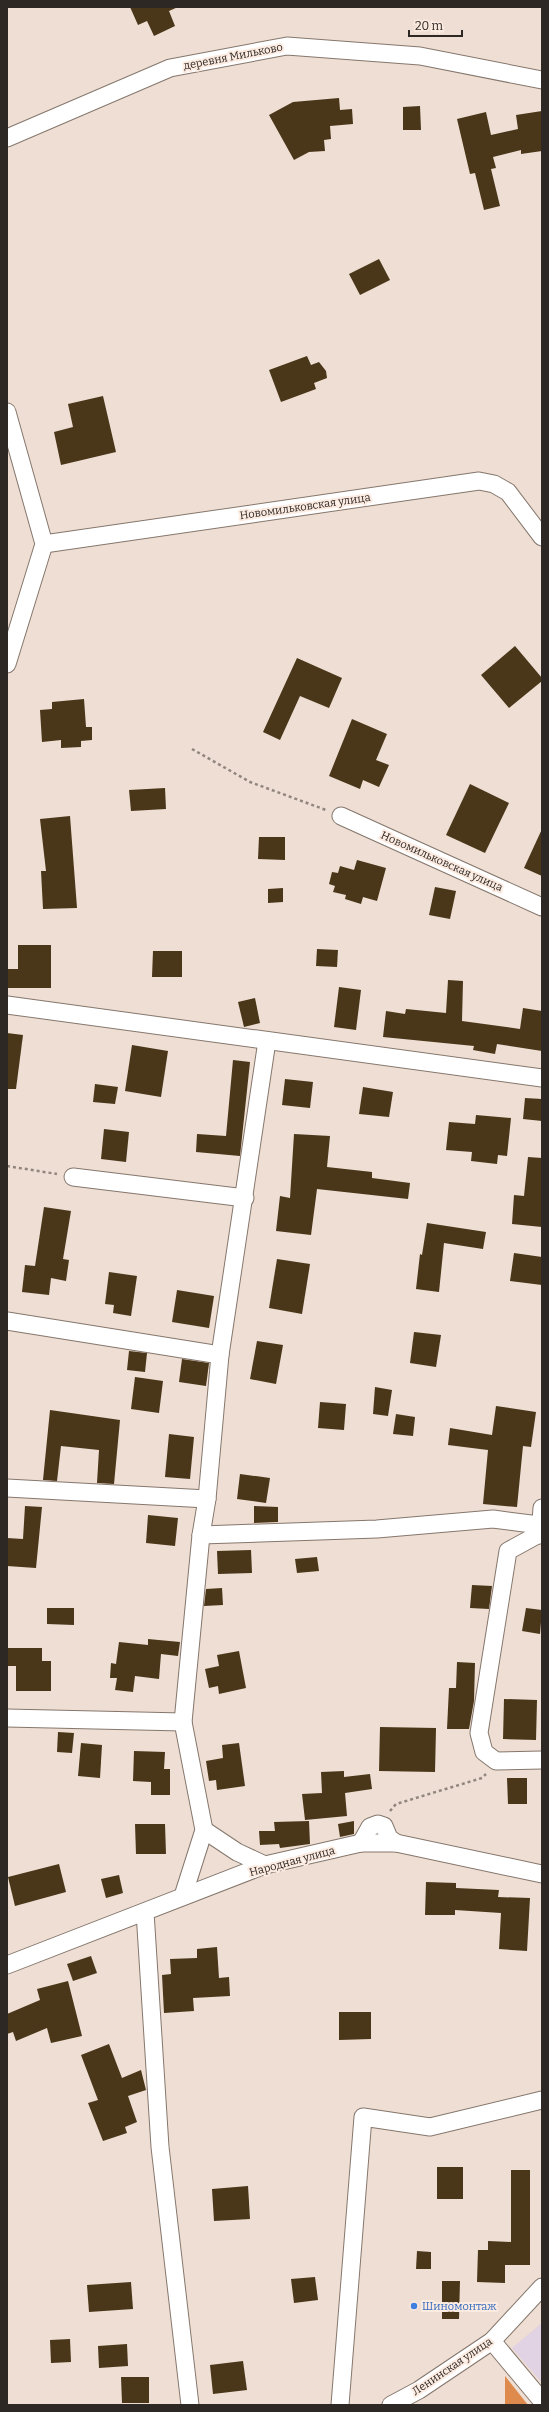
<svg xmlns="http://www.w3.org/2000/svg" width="549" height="2412" font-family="Bitter,serif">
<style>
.industrial{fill:#e1d2e4}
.forest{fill:#de8a4c}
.building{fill:#4a3619}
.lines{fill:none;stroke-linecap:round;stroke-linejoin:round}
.minor-casing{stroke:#85776d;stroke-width:19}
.path{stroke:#91867f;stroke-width:2.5;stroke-dasharray:3 3;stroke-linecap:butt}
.minor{stroke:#fff;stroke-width:17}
.shop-dot{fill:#3f7fe0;stroke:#fcebe1;stroke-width:1.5}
.labels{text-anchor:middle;stroke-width:4;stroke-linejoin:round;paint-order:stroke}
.street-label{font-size:11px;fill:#2e2824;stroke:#fcebe1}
.shop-label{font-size:11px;fill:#366cbe;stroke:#fcebe1;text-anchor:start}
</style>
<rect width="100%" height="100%" fill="#eeded3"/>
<polygon class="industrial" points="542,2323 542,2383 512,2348"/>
<polygon class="forest" points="505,2376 528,2405 505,2405"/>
<g class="building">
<polygon points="130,7 178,7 169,11 175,26 154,36 147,21 138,25"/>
<polygon points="339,98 340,110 352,109 353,124 330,126 331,139 324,140 325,151 309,152 294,160 269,115 293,102"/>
<polygon points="420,106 421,130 403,130 403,107"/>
<polygon points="542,111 542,151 521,154 521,150 493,157 496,168 491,169 500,206 484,210 475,173 470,174 457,119 486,112 491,135 518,129 516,115"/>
<polygon points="379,259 390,280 360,295 349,274"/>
<polygon points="307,356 311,365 319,362 326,371 327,378 314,383 316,389 281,402 269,370"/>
<polygon points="103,396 116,452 61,465 54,432 73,427 68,404"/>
<polygon points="515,646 542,678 542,681 509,708 481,675"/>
<polygon points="297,658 342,678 329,708 300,696 280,740 263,732"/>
<polygon points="84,699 86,727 92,727 92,740 81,741 81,747 61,748 61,740 42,742 40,710 52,709 52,702"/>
<polygon points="352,719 387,734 376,760 389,765 379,787 363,780 360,789 329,776"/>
<polygon points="470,784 509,803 485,853 446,835"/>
<polygon points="165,788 166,809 131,811 129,790"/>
<polygon points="70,816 77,908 43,909 41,871 46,871 40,819"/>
<polygon points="542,829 542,876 524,868"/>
<polygon points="259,837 285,837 285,860 258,859"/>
<polygon points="357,860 386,868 377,901 363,897 361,904 345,899 346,895 333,892 335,886 329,884 332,872 338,873 340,866 354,870"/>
<polygon points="435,887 456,891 450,919 429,915"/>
<polygon points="283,888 283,902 268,903 268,889"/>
<polygon points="18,945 51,945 51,988 8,988 8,969 18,969"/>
<polygon points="317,949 338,950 337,967 316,966"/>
<polygon points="153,951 182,951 182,977 152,977"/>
<polygon points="448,980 463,981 462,1021 520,1029 523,1008 542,1011 542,1051 497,1044 495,1054 473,1050 474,1046 383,1037 386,1011 405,1014 406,1009 446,1013"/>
<polygon points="339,987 361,990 356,1030 334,1027"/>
<polygon points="255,998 260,1023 244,1027 238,1002"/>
<polygon points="7,1033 23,1035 16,1089 7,1089"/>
<polygon points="132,1045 168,1051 161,1097 125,1091"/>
<polygon points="233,1060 250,1062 240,1156 196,1152 197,1134 226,1136"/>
<polygon points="285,1079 313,1082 310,1108 282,1105"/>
<polygon points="95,1084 118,1087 115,1104 93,1102"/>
<polygon points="363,1087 393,1092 389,1117 359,1114"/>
<polygon points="525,1098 542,1099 542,1121 523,1119"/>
<polygon points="476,1115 511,1118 507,1156 498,1155 497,1164 471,1161 472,1152 446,1150 449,1122 475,1124"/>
<polygon points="104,1129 129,1132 126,1162 101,1159"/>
<polygon points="294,1134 330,1136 327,1167 372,1172 372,1178 410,1183 408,1199 317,1189 311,1235 276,1231 280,1196 290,1198"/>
<polygon points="528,1157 542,1158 542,1227 512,1224 514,1195 524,1196"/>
<polygon points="44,1207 71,1211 63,1259 69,1260 66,1281 51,1278 49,1295 22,1292 25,1265 35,1266"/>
<polygon points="427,1223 486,1232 483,1249 444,1243 439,1292 416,1289 420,1254 422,1255"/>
<polygon points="514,1253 542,1257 542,1285 510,1281"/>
<polygon points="277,1259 310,1264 302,1314 269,1308"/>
<polygon points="109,1272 137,1276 131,1316 113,1313 114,1305 105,1304"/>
<polygon points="177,1290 214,1296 209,1328 172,1322"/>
<polygon points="414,1332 441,1335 436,1367 410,1363"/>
<polygon points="257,1341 283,1345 276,1384 250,1379"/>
<polygon points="129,1351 147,1353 145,1372 127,1370"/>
<polygon points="182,1359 209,1363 206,1386 179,1382"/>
<polygon points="135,1377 163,1381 159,1413 131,1409"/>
<polygon points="375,1387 392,1390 388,1416 373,1414"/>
<polygon points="320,1402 346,1404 344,1430 318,1428"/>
<polygon points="496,1406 536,1412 531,1447 523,1446 517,1507 483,1504 488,1450 448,1445 450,1428 492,1435"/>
<polygon points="50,1410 120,1420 114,1484 97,1483 99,1450 61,1446 57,1481 43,1480"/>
<polygon points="396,1414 415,1417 413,1436 393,1434"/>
<polygon points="169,1434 194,1437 190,1479 165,1477"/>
<polygon points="240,1474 270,1478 266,1503 237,1499"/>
<polygon points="25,1506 42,1507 36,1568 7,1566 7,1538 23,1539"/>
<polygon points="254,1506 278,1507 278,1522 254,1523"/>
<polygon points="148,1515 178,1518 175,1546 146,1543"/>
<polygon points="251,1550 252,1573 218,1574 217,1551"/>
<polygon points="317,1557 319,1571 297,1573 295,1559"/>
<polygon points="472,1585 492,1586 489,1609 470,1608"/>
<polygon points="222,1588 223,1605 204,1606 206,1589"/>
<polygon points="47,1608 74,1608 74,1625 47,1624"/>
<polygon points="526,1608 542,1610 540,1634 522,1631"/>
<polygon points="148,1639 180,1642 178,1656 161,1654 159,1679 135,1676 133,1692 115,1690 117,1678 110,1678 111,1663 116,1664 119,1642 148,1645"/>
<polygon points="7,1648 42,1648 42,1661 51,1661 51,1691 16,1691 16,1666 7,1666"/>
<polygon points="239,1651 246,1688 219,1694 218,1686 209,1688 205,1669 219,1666 217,1655"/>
<polygon points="457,1662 475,1663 474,1701 469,1729 447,1729 449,1688 456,1688"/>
<polygon points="504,1699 537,1700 536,1740 503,1739"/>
<polygon points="380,1727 436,1728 435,1772 379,1771"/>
<polygon points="58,1732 74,1733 72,1753 57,1752"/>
<polygon points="81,1743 102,1745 100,1778 78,1776"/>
<polygon points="239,1743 245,1786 217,1790 216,1780 209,1781 206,1761 223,1758 222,1745"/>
<polygon points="134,1751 165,1752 164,1769 170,1769 170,1795 151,1795 151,1782 133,1781"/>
<polygon points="344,1771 344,1777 370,1774 372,1789 345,1793 347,1816 305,1820 302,1794 322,1793 321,1772"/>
<polygon points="507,1778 527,1778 527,1804 508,1804"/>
<polygon points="309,1821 310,1844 280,1848 279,1844 260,1845 259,1831 275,1831 274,1822"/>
<polygon points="354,1821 354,1834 340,1837 338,1824"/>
<polygon points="135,1824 165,1824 166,1854 136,1854"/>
<polygon points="59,1864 66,1892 15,1906 8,1877"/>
<polygon points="119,1875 123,1893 106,1898 101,1879"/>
<polygon points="426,1882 456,1883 456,1888 499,1890 498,1897 530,1898 527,1951 499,1949 501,1913 455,1910 455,1915 425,1915"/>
<polygon points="217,1947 219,1978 229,1977 230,1996 193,1998 194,2011 164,2013 162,1975 171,1974 170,1959 197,1958 197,1949"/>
<polygon points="91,1956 97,1973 73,1981 67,1964"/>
<polygon points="68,1981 82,2036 51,2043 47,2028 16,2041 13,2032 7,2034 7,2014 40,2000 37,1989"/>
<polygon points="339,2012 371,2012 371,2039 339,2040"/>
<polygon points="109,2044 122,2078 141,2070 146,2090 128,2096 137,2122 125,2127 127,2133 103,2141 88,2103 98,2100 81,2055"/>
<rect x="437" y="2167" width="26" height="32"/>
<polygon points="511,2170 530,2170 530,2265 505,2265 505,2283 477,2282 478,2250 488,2250 488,2241 511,2242"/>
<polygon points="248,2186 250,2219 214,2221 212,2189"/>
<polygon points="417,2251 431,2252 431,2269 416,2269"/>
<polygon points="315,2277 318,2300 294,2303 291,2279"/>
<polygon points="442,2281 460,2281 459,2319 442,2319"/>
<polygon points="131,2282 133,2309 89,2312 87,2285"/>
<polygon points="70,2339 71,2362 51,2363 50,2340"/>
<polygon points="127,2344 128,2366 99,2368 98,2346"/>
<polygon points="243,2361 247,2390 213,2394 210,2365"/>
<polygon points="121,2377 149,2377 149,2403 122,2403"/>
</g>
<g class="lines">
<g class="minor-casing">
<g id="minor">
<polyline points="7,138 170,68 287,46 420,56 542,80"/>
<polyline points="7,412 44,544 7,664"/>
<polyline points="44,544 479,481 494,484 508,492 542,537"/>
<polyline points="341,816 542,907"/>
<polyline points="7,1005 542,1078"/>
<polyline points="73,1177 245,1198"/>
<polyline points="7,1321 220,1355"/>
<polyline points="7,1488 207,1499"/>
<polyline points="539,1534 508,1551 479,1733 484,1752 496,1761 542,1760"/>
<polyline points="201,1535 377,1529 493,1519 539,1525"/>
<polyline points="540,1535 542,1508"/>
<polyline points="7,1718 183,1722"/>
<polyline points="204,1830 237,1852 265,1865"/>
<polyline points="361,1843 370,1827 378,1824 384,1826 389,1838 396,1843"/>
<polyline points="183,1896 204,1830 183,1722 201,1535 207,1499 220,1355 267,1041"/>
<polyline points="145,1912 160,2147 190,2405"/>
<polyline points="7,1965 265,1865 361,1843 396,1843 542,1874"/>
<polyline points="492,2341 542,2401"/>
<polyline points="340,2405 363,2117 430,2127 542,2100"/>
<polyline points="391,2405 419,2390 492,2341 542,2287"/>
</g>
</g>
<g class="path">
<polyline points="192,749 250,782 326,810"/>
<polyline points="7,1166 57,1174"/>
<polyline points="390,1811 396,1804 482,1778 486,1774"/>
</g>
<use href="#minor" class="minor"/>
</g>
<circle class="shop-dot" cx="414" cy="2306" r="4"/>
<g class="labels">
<g class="street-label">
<text transform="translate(233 56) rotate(-11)" y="4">деревня Мильково</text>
<text transform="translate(305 506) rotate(-8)" y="4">Новомильковская улица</text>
<text transform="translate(442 861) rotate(24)" y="4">Новомильковская улица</text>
<text transform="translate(292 1861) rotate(-15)" y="4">Народная улица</text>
<text transform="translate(452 2366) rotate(-34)" y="4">Ленинская улица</text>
</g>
<g class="shop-label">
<text x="422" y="2310">Шиномонтаж</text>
</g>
</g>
<rect width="549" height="2412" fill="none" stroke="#2e2824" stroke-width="16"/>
<path d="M409 30v6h53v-6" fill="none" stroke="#2e2824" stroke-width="2"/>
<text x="415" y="30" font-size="12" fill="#2e2824" stroke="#fcebe1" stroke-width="3" paint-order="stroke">20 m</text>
</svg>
